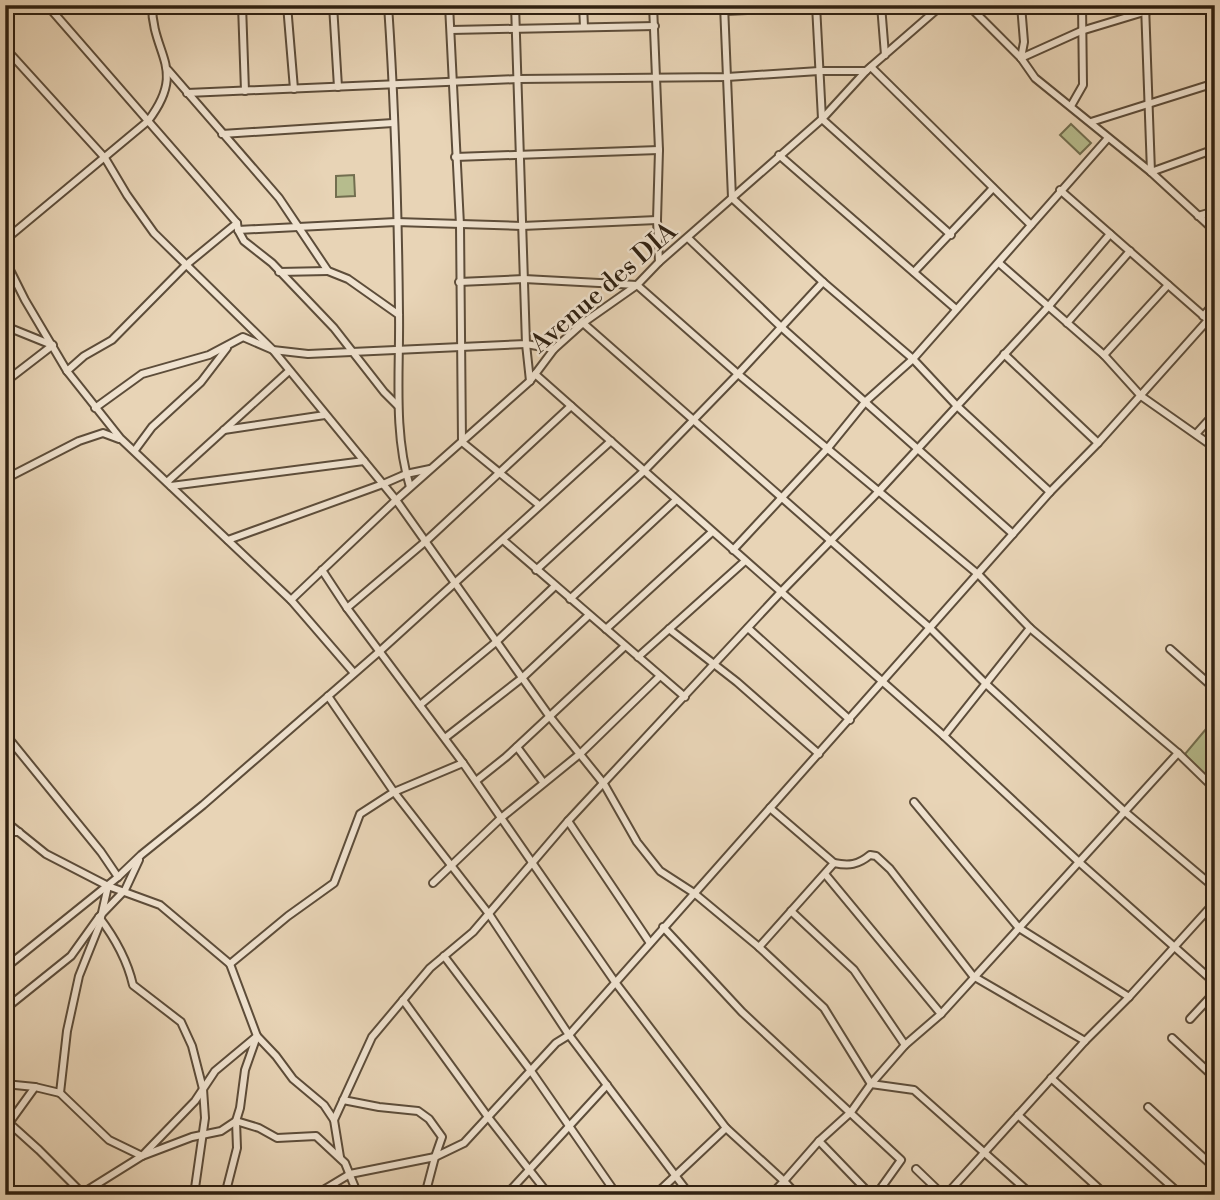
<svg xmlns="http://www.w3.org/2000/svg" width="1220" height="1200" font-family="'Libre Bodoni',serif">
<style>
.green{fill:#b6bc8d;stroke:#726e4f;stroke-width:2}
.lines{fill:none;stroke-linecap:round;stroke-linejoin:round}
.minor-casing{stroke:#5d4d3a;stroke-width:10}
.minor{stroke:#f0e3d0;stroke-width:6}
.labels{text-anchor:middle;stroke-width:5;stroke-linejoin:round;paint-order:stroke}
.street-label{font-size:26px;fill:#2f2011;stroke:#f0e3d0}
</style>
<rect width="100%" height="100%" fill="#e8d4b6"/>
<filter id="stains"><feTurbulence type="fractalNoise" baseFrequency=".00286" numOctaves="4"/><feColorMatrix values="0 0 0 0 .2 0 0 0 0 .09 0 0 0 0 .02 0 0 0 .5 -.17"/></filter>
<radialGradient id="worn" r=".72"><stop offset=".6" stop-color="#630" stop-opacity="0"/><stop offset="1" stop-color="#630" stop-opacity=".3"/></radialGradient>
<g class="green">
<polygon points="1071,124 1091,143 1080,154 1060,135"/>
<polygon points="354,175 355,196 336,197 336,176"/>
<polygon points="1206,729 1215,737 1215,781 1211,787 1185,754"/>
</g>
<g class="lines">
<g class="minor-casing">
<g id="minor">
<polyline points="47,5 237,223 238,230 396,222 522,226 657,220"/>
<polyline points="242,5 245,91"/>
<polyline points="287,5 294,89"/>
<polyline points="333,5 338,87"/>
<path d="M388,5C395,108 398,211 399,313C400,370 393,432 410,487"/>
<polyline points="449,5 460,225 462,442 539,505"/>
<polyline points="583,5 584,27"/>
<polyline points="653,5 659,150 657,220 659,262"/>
<polyline points="724,5 732,198 823,282 913,359 957,406 1050,492"/>
<polyline points="816,5 822,119 951,235"/>
<polyline points="881,5 885,55"/>
<polyline points="968,5 1021,58 1035,78 1151,172 1215,231"/>
<polyline points="1021,5 1024,42 1021,58"/>
<polyline points="1145,5 1151,172 1215,149"/>
<polyline points="725,11 852,5"/>
<polyline points="451,30 655,26"/>
<polyline points="5,48 105,158 127,195 154,233 273,350 396,500 550,717 604,784 637,842 660,871 694,893 759,947 824,1008 871,1084 914,1090 1032,1195"/>
<polyline points="1021,58 1081,31 1167,5"/>
<polyline points="871,67 1031,225"/>
<polyline points="168,70 279,198 328,271 348,279 399,315"/>
<polyline points="187,93 518,79 727,77 819,71 866,71"/>
<polyline points="1071,106 1083,85 1082,5"/>
<polyline points="1091,122 1215,83"/>
<polyline points="222,134 393,123"/>
<polyline points="779,155 956,309"/>
<polyline points="455,157 659,150"/>
<polyline points="1060,190 1215,326"/>
<polyline points="1198,216 1215,211"/>
<polyline points="238,230 244,241 272,263 334,328 384,392 398,406"/>
<polyline points="688,238 780,326 1013,534"/>
<path d="M5,240L148,121C188,68 152,56 152,5"/>
<polyline points="5,260 25,300 67,371 121,439 291,600 354,673"/>
<polyline points="999,263 1104,355 1141,396 1215,448"/>
<polyline points="279,272 328,271"/>
<polyline points="914,272 993,188"/>
<polyline points="459,282 524,279 637,285 738,374 979,575 1030,628 1178,753 1215,789"/>
<polyline points="1203,316 1215,303"/>
<polyline points="583,323 930,628 985,683 1124,811 1215,888"/>
<polyline points="1067,323 1130,251"/>
<polyline points="5,326 52,345"/>
<polyline points="1004,354 1098,443"/>
<polyline points="1104,355 1168,285"/>
<polyline points="67,371 84,356 112,340 186,265 237,223"/>
<polyline points="535,374 944,736 1080,863 1215,983"/>
<polyline points="530,381 526,344 554,349"/>
<polyline points="5,382 53,345"/>
<polyline points="95,408 142,374 209,355 243,337 273,350 308,354 526,344 515,5"/>
<polyline points="224,430 325,415"/>
<polyline points="1196,434 1215,413"/>
<polyline points="135,450 152,427 201,382 227,348"/>
<polyline points="5,479 79,441 103,433 119,439"/>
<polyline points="167,482 289,371"/>
<polyline points="171,486 364,461"/>
<polyline points="228,540 383,484 406,474 430,469"/>
<polyline points="503,540 685,697"/>
<polyline points="733,550 827,449 866,401 913,359 1108,138"/>
<polyline points="322,570 347,608 463,763 615,982 726,1128"/>
<polyline points="536,570 644,471 738,374 823,282"/>
<polyline points="570,599 676,500"/>
<polyline points="291,600 396,500 530,381 554,349 583,323 637,285 659,262 822,119 866,71 942,5"/>
<polyline points="347,608 426,541 571,406"/>
<polyline points="748,628 850,720"/>
<polyline points="606,629 712,532"/>
<polyline points="669,629 737,682 819,754"/>
<polyline points="1170,649 1215,689"/>
<polyline points="638,657 745,561"/>
<polyline points="328,696 394,792 489,914 569,1035 690,1195"/>
<polyline points="420,705 496,642 555,586"/>
<polyline points="5,734 101,852 118,877"/>
<polyline points="944,736 1030,628"/>
<polyline points="445,738 522,678 589,615"/>
<polyline points="517,747 543,782"/>
<polyline points="476,781 506,757 625,646"/>
<polyline points="914,802 1019,928 1129,997"/>
<polyline points="5,821 46,854 108,886 160,905 230,964 257,1036 276,1056 293,1079 324,1105 334,1120 340,1157"/>
<polyline points="568,821 650,943"/>
<polyline points="5,832 19,832"/>
<path d="M834,863C849,866 858,865 870,855L876,856L890,869L973,976L1085,1041"/>
<polyline points="825,874 941,1014"/>
<polyline points="433,883 501,818 581,753 660,676"/>
<polyline points="108,886 99,926 79,976 67,1031 60,1093 35,1087 9,1123 39,1150 79,1190 86,1191 142,1156 195,1101 215,1071 257,1036 245,1070 240,1108 236,1121 237,1148 225,1195"/>
<polyline points="791,911 854,970 905,1045"/>
<path d="M99,917C115,938 127,959 133,985L181,1022L192,1046L203,1089L205,1118L194,1195"/>
<polyline points="663,927 742,1012 901,1160 876,1195"/>
<polyline points="759,947 834,863 770,808"/>
<polyline points="444,956 531,1071 617,1195"/>
<polyline points="230,964 288,916 334,883 360,814 394,792 463,763"/>
<polyline points="5,968 118,877 141,855 203,805 380,651 611,441"/>
<polyline points="403,1000 488,1117 549,1195"/>
<polyline points="5,1009 71,956 99,917 125,890 139,860"/>
<polyline points="1190,1019 1215,992"/>
<polyline points="1172,1038 1215,1078"/>
<polyline points="1051,1078 1181,1195"/>
<polyline points="5,1084 35,1087"/>
<polyline points="60,1093 109,1140 142,1156 192,1137 221,1131 236,1121 259,1128 277,1138 316,1136 345,1163 358,1195"/>
<polyline points="343,1100 379,1107 418,1111 429,1119 442,1137 435,1157 464,1143 556,1043 569,1035 1050,492 1098,443 1208,320"/>
<polyline points="1148,1107 1215,1168"/>
<polyline points="1018,1115 1106,1195"/>
<polyline points="334,1120 372,1037 430,968 473,932 568,821 781,592 879,491 1048,307 1110,234"/>
<polyline points="819,1141 871,1195"/>
<polyline points="916,1169 943,1195"/>
<polyline points="315,1195 350,1174 435,1157 425,1195"/>
<polyline points="506,1195 607,1085"/>
<polyline points="655,1195 726,1128 784,1181 819,1141 851,1112 871,1084 905,1045 941,1014 1178,753"/>
<polyline points="771,1195 784,1181 797,1195"/>
<polyline points="946,1195 1085,1041 1129,997 1215,902"/>
</g>
</g>
<use href="#minor" class="minor"/>
</g>
<g class="labels">
<g class="street-label">
<text transform="translate(603 287) rotate(-41)" y="9">Avenue des DIA</text>
</g>
</g>
<rect width="1220" height="1200" fill="none" stroke="#e8d4b6" stroke-width="28"/>
<rect x="7" y="7" width="1206" height="1186" fill="none" stroke="#2f2011" stroke-width="3.5"/>
<rect x="14" y="14" width="1192" height="1172" fill="none" stroke="#2f2011" stroke-width="2"/>
<rect width="100%" height="100%" filter="url(#stains)"/>
<rect width="100%" height="100%" fill="url(#worn)"/>
</svg>
